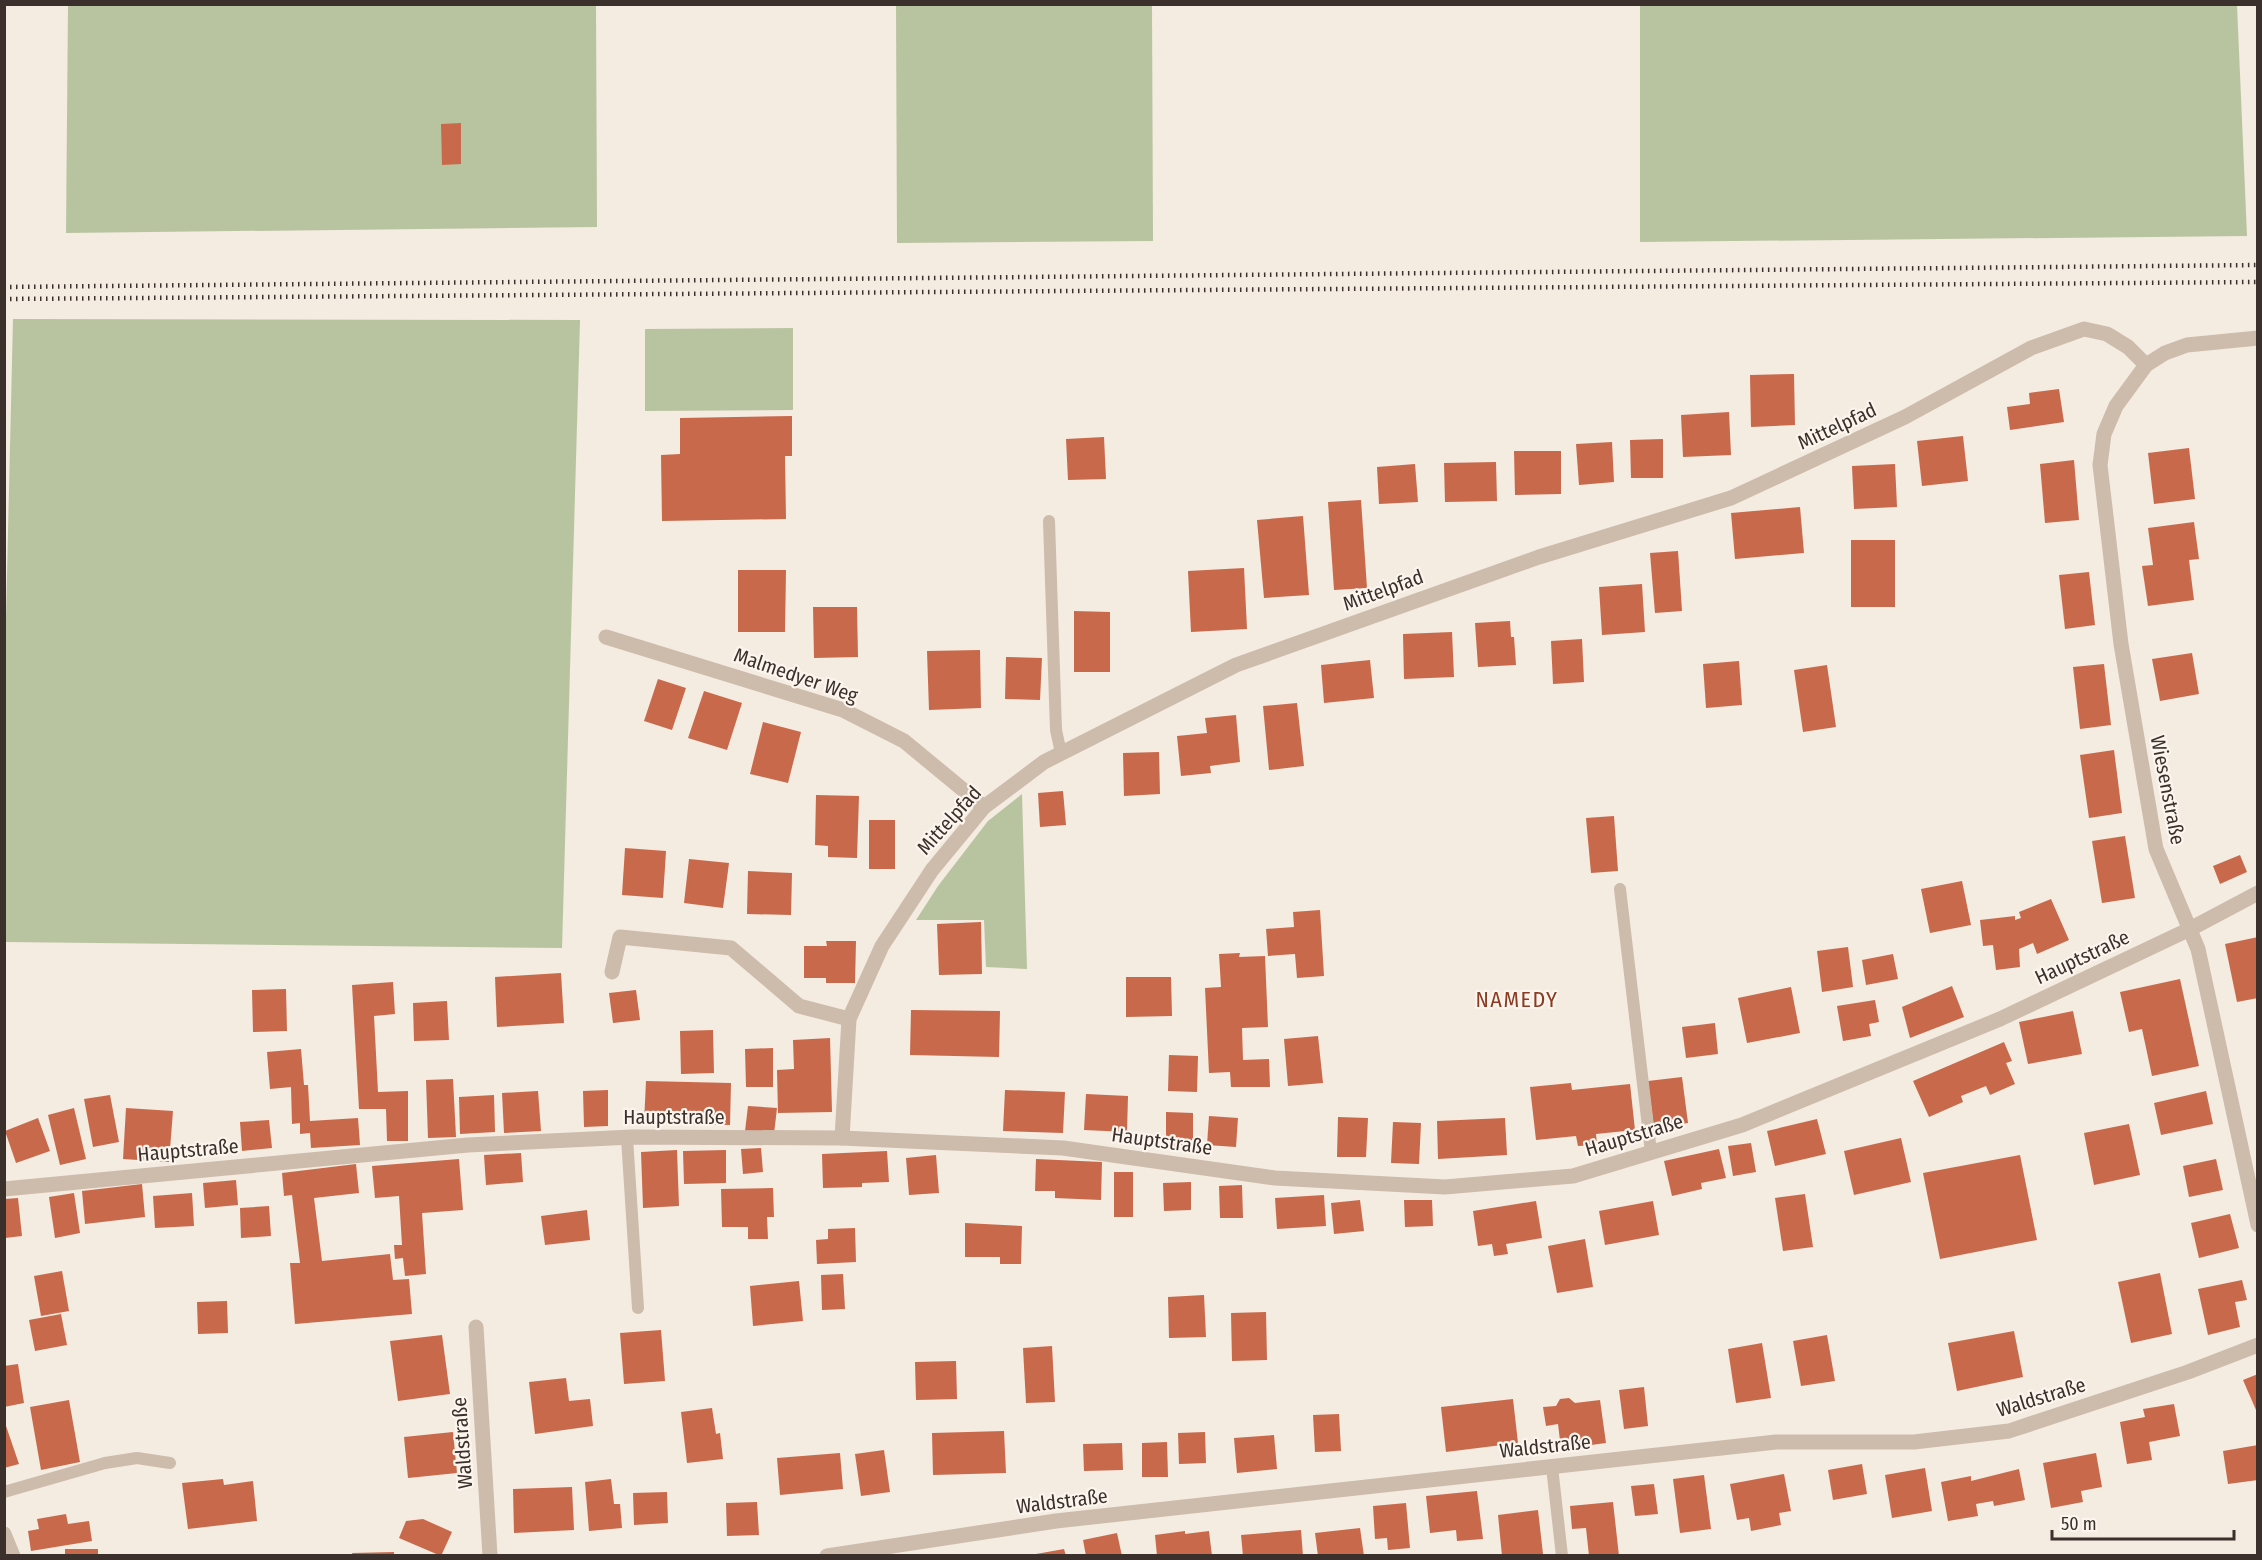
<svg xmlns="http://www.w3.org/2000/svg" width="2262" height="1560" font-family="'Fira Sans Condensed',sans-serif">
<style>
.green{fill:#b8c4a0}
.building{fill:#c8694b}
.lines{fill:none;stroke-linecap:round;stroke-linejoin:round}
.lane{stroke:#cdbbac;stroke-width:12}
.street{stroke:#cdbbac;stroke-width:15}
.rail{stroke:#3b302b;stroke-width:4.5;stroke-dasharray:1.5 4.5;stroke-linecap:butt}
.labels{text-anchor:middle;stroke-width:4.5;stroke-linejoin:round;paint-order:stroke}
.street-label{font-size:20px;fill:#3b302b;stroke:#fbf5ee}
.quarter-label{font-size:22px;letter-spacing:1.5px;fill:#8c3b22;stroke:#fbf5ee}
</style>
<rect width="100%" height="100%" fill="#f4ebe1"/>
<g class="green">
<polygon points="68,5 596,5 597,227 66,233"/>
<polygon points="896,5 1152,5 1153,241 897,243"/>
<polygon points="1640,5 2237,5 2247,236 1640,242"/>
<polygon points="13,319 580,320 562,948 5,942 5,660"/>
<polygon points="793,328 793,410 645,411 645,329"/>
<polygon points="1022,794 1027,969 986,967 984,920 916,920 938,886 988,821"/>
</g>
<g class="building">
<polygon points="461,123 461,164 442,165 441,124"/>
<polygon points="1794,374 1795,425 1751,427 1750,375"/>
<polygon points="2059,389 2064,422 2010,430 2007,407 2030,404 2029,393"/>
<polygon points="1729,412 1731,455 1683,457 1681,415"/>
<polygon points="792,416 792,456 785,456 786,519 662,521 661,455 680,454 680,418"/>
<polygon points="1963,436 1968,481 1922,486 1917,441"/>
<polygon points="1104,437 1106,479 1068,480 1066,439"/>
<polygon points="1663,439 1663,478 1631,478 1630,440"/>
<polygon points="1612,442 1614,482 1579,485 1576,444"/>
<polygon points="2189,448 2195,499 2154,504 2148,453"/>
<polygon points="1514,451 1561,451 1561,494 1515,495"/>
<polygon points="2074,460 2079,520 2045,523 2040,464"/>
<polygon points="1496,462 1497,501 1445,502 1444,463"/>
<polygon points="1415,464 1418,502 1379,504 1377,467"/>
<polygon points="1895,464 1897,507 1854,509 1852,466"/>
<polygon points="1361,500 1367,588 1334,590 1328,502"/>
<polygon points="1800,507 1804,553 1735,559 1731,513"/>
<polygon points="1303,516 1309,595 1264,598 1257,520"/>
<polygon points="2194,522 2199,559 2189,560 2194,600 2148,606 2142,566 2153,565 2148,528"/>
<rect x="1851" y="540" width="44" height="67"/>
<polygon points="1678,551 1682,611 1655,613 1650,553"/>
<polygon points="1244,568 1247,629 1191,632 1188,571"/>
<polygon points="738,570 786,570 785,632 738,632"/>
<polygon points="2089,572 2095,625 2065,629 2059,575"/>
<polygon points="1642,584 1645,632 1602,635 1599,587"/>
<polygon points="813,607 857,607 858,657 814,658"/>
<polygon points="1074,611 1110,612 1110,672 1074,672"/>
<polygon points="1510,621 1511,637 1514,637 1516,665 1478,667 1475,623"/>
<polygon points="1452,632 1454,677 1404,679 1403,634"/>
<polygon points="1582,639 1584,682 1553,684 1551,641"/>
<polygon points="980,650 981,708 929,710 927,651"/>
<polygon points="2192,653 2199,694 2160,701 2152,659"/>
<polygon points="1006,657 1042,658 1040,700 1005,699"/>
<polygon points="1370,660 1374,698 1324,703 1321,665"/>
<polygon points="1739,661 1742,705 1706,708 1703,664"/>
<polygon points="2104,664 2111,725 2080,729 2073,667"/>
<polygon points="1827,665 1836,727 1803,732 1794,670"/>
<polygon points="658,679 686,688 672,730 644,721"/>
<polygon points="704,691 742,703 727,750 688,738"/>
<polygon points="1297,703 1304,766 1269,770 1263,706"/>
<polygon points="1236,715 1240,762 1210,766 1211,773 1181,776 1177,736 1207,733 1205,718"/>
<polygon points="763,722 801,732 788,783 750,774"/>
<polygon points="2114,750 2122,813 2089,818 2080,755"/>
<polygon points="1159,752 1160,794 1124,796 1123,753"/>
<polygon points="1063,791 1066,825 1040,827 1038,793"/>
<polygon points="816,795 859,796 857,858 828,857 828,846 815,845"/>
<polygon points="1614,816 1618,871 1591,873 1586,818"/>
<rect x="869" y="820" width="26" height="49"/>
<polygon points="2125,836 2135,898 2102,903 2092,841"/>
<polygon points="625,848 666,851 663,898 622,895"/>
<polygon points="2240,855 2247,872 2220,884 2213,866"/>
<polygon points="689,859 729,863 723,908 684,903"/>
<polygon points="748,871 792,873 791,915 747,914"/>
<polygon points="1962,881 1971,925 1930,933 1921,889"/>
<polygon points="2051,899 2069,940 2037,954 2033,943 2019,949 2020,967 1996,970 1993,945 1983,946 1980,920 2015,916 2015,920 2021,918 2019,912"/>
<polygon points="1320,910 1324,976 1297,978 1295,954 1268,956 1266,929 1294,927 1293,912"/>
<polygon points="981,922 982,974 939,975 937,924"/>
<polygon points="2258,937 2258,998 2237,1002 2225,944"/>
<polygon points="826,941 856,941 855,983 826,983 826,978 804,978 804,946 827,946"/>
<polygon points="1848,947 1853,987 1822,992 1817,951"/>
<polygon points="1240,953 1239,957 1265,956 1268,1027 1242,1028 1243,1060 1269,1059 1270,1087 1231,1087 1230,1072 1209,1073 1205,988 1221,987 1219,954"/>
<polygon points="1893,954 1898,979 1866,985 1862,960"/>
<polygon points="561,973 564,1023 497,1027 495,977"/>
<polygon points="1126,977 1171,977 1172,1016 1126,1017"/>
<polygon points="2180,979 2199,1066 2152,1076 2142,1029 2129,1032 2120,992"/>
<polygon points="393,982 395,1014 374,1016 378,1092 408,1091 408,1141 387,1141 386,1109 359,1109 352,985"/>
<polygon points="1952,986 1964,1017 1910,1038 1902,1007"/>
<polygon points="1791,987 1800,1033 1747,1043 1738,998"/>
<polygon points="286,989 287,1031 253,1032 252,990"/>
<polygon points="636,990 640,1020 613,1023 609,993"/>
<polygon points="1875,1000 1879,1022 1869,1024 1871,1036 1843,1041 1837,1006"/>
<polygon points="447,1001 449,1040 414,1041 413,1003"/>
<polygon points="911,1010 1000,1011 999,1057 910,1055"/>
<polygon points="2073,1011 2082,1054 2028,1064 2019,1022"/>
<polygon points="1715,1023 1718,1054 1686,1058 1682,1027"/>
<polygon points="713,1030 714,1073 681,1074 680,1031"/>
<polygon points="1318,1036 1323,1083 1288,1086 1284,1039"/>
<polygon points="830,1038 832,1112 778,1113 777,1070 794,1069 793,1040"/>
<polygon points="2004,1042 2012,1061 2006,1063 2015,1084 1990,1095 1986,1086 1961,1096 1963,1102 1929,1117 1913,1081"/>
<polygon points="773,1048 773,1087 746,1087 745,1049"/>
<polygon points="301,1049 304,1085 308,1085 310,1121 358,1118 360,1145 311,1148 310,1133 300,1134 300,1123 292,1124 291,1087 270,1089 267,1052"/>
<polygon points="1169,1055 1198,1056 1197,1092 1168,1091"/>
<polygon points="1682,1077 1688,1123 1654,1128 1648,1081"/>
<polygon points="453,1079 456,1137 428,1138 426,1080"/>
<polygon points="646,1081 731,1083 730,1125 644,1123"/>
<polygon points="1571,1083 1572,1090 1630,1084 1635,1130 1596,1134 1597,1145 1578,1146 1576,1136 1536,1140 1530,1087"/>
<polygon points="608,1090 608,1126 584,1127 583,1091"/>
<polygon points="1005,1090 1065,1092 1063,1133 1003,1131"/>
<polygon points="538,1091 541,1131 504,1133 502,1093"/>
<polygon points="2206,1091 2213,1124 2161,1135 2154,1103"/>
<polygon points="1086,1094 1128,1096 1127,1132 1084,1130"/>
<polygon points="110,1095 119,1142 93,1147 84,1099"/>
<polygon points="494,1095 495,1132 460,1134 459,1097"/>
<polygon points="748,1106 777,1108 774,1134 745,1131"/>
<polygon points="74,1108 86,1159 60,1165 48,1115"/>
<polygon points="126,1108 173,1111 169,1162 123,1159"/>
<polygon points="1166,1112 1193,1113 1193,1147 1166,1147"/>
<polygon points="1209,1116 1238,1118 1236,1147 1207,1145"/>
<polygon points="1338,1117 1368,1118 1366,1157 1337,1157"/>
<polygon points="38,1118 50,1151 16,1163 5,1131"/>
<polygon points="1505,1118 1507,1155 1438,1159 1437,1121"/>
<polygon points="1817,1119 1826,1154 1775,1166 1767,1131"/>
<polygon points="269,1120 272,1148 242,1151 240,1122"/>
<polygon points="1393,1122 1421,1123 1419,1164 1391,1163"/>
<polygon points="2129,1124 2140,1175 2094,1185 2084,1133"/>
<polygon points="1901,1138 1911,1182 1854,1195 1844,1151"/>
<polygon points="1751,1143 1756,1172 1733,1176 1728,1146"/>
<polygon points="761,1148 763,1172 743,1174 741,1149"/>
<polygon points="1719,1149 1726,1178 1701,1183 1702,1189 1672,1196 1664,1161"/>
<polygon points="677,1150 679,1206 643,1208 641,1152"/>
<polygon points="726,1150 726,1183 684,1184 683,1151"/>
<polygon points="887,1151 889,1182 862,1183 862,1187 823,1188 822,1154"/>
<polygon points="521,1153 523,1182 486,1185 484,1155"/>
<polygon points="936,1155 939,1193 909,1195 906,1158"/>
<polygon points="2020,1155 2037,1240 1940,1259 1923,1173"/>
<polygon points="459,1159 463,1210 422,1213 426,1274 405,1276 403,1258 395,1259 394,1245 402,1245 399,1196 375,1198 372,1166"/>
<polygon points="1036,1159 1102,1162 1101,1200 1055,1198 1055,1191 1035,1191"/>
<polygon points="2216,1159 2223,1190 2189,1197 2183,1166"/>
<polygon points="356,1164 359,1193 314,1198 322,1261 390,1254 393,1280 409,1279 412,1314 295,1324 290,1263 300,1263 292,1195 284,1196 282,1173"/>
<rect x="1114" y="1172" width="19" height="45"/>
<polygon points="236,1180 238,1205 205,1208 203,1183"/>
<polygon points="1191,1182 1191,1210 1164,1211 1163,1183"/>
<polygon points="142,1184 145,1217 85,1224 82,1191"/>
<polygon points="1242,1185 1243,1218 1220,1218 1219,1186"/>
<polygon points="773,1188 774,1217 767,1217 768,1239 748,1239 748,1227 722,1227 721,1189"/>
<polygon points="74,1193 80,1233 55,1238 49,1197"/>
<polygon points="192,1193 194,1226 155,1228 153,1196"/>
<polygon points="1805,1194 1813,1247 1783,1251 1775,1198"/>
<polygon points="1324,1195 1326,1226 1277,1229 1275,1198"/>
<polygon points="18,1198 22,1236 5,1238 5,1199"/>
<polygon points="1360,1200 1364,1231 1334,1234 1331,1203"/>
<polygon points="1404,1200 1432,1200 1433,1226 1405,1227"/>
<polygon points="1536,1201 1542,1238 1506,1244 1508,1254 1494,1256 1492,1244 1478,1246 1473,1211"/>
<polygon points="1653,1201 1659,1235 1605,1245 1599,1211"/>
<polygon points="269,1206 271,1236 241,1238 240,1208"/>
<polygon points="587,1210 590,1240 545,1245 541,1216"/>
<polygon points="2230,1214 2239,1248 2199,1258 2191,1223"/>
<polygon points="965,1223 1022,1226 1021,1264 1000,1264 1000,1257 965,1257"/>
<polygon points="855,1228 856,1262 817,1264 816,1240 828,1239 828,1229"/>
<polygon points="1585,1239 1593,1287 1557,1293 1548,1246"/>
<polygon points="62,1271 69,1311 41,1316 34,1276"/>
<polygon points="2160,1273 2172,1334 2131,1343 2118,1282"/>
<polygon points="843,1274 845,1309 822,1310 821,1275"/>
<polygon points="2242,1280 2247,1300 2235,1302 2240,1327 2208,1335 2198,1289"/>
<polygon points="799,1281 803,1321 753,1326 750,1286"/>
<polygon points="1204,1295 1206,1337 1169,1338 1168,1297"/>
<polygon points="227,1301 228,1333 198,1334 197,1302"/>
<polygon points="1266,1312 1267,1360 1232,1361 1231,1313"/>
<polygon points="61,1314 67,1345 35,1351 29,1320"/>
<polygon points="661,1330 665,1381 624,1384 620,1333"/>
<polygon points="2014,1331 2023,1377 1957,1391 1948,1343"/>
<polygon points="442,1335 450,1394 398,1401 390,1341"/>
<polygon points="1827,1335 1835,1381 1801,1386 1793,1341"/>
<polygon points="1762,1343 1771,1398 1736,1403 1728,1349"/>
<polygon points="1052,1346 1055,1402 1026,1403 1023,1348"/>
<polygon points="956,1361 957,1399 916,1400 915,1362"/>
<polygon points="18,1364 24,1403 4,1407 4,1366"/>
<polygon points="2258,1374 2258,1410 2256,1410 2243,1380"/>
<polygon points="566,1378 569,1401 590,1399 593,1426 535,1434 529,1382"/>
<polygon points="1644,1387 1648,1426 1624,1429 1619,1390"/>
<polygon points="1569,1398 1575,1403 1600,1400 1606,1443 1561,1449 1558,1424 1546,1426 1543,1407 1556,1406 1560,1399"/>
<polygon points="1513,1399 1518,1443 1446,1452 1441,1407"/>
<polygon points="69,1400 80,1462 41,1470 30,1407"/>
<polygon points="2174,1404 2180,1436 2149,1442 2152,1460 2127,1464 2120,1422 2145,1417 2143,1409"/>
<polygon points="712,1408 716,1434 720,1433 723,1459 687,1463 681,1412"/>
<polygon points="1339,1414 1341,1451 1315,1452 1313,1415"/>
<polygon points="4,1420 19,1464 4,1468"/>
<polygon points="1004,1431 1006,1473 933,1475 932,1433"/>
<polygon points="453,1432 457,1473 408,1478 404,1437"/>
<polygon points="1205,1432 1206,1463 1179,1464 1178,1433"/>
<polygon points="1274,1435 1277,1469 1237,1473 1234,1438"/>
<polygon points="1167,1442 1168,1477 1142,1477 1142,1443"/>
<polygon points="1122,1443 1123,1470 1084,1471 1083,1444"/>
<polygon points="2258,1445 2258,1480 2228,1484 2223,1451"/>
<polygon points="884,1450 890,1492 861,1496 855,1454"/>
<polygon points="840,1453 843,1489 780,1495 777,1458"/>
<polygon points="2096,1453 2102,1487 2081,1491 2083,1502 2051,1508 2043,1463"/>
<polygon points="1862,1464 1867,1494 1833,1500 1828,1470"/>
<polygon points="1925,1468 1932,1511 1892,1518 1885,1475"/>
<polygon points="2019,1469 2025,1500 1994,1506 1993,1501 1976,1504 1978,1516 1948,1521 1941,1482 1971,1476 1971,1481"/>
<polygon points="1784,1474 1791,1511 1779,1513 1781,1525 1751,1531 1749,1518 1737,1520 1730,1484"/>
<polygon points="1704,1475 1711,1529 1680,1533 1673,1479"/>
<polygon points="223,1479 224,1485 253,1481 257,1521 188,1529 182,1483"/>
<polygon points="611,1479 614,1504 620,1504 622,1528 589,1531 585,1482"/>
<polygon points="1654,1484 1658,1514 1635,1516 1631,1486"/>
<polygon points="572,1487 574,1530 514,1533 513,1489"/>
<polygon points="1477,1491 1483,1539 1457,1541 1456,1530 1430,1533 1426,1496"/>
<polygon points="667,1492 668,1523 634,1525 633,1493"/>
<polygon points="757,1502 759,1535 727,1536 726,1503"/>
<polygon points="1613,1502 1619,1556 1589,1556 1586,1528 1572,1529 1570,1506"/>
<polygon points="1406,1503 1410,1548 1388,1550 1387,1538 1375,1539 1373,1506"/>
<polygon points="1538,1510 1543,1554 1502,1556 1498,1515"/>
<polygon points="66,1514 68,1524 89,1521 92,1541 31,1551 28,1531 39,1529 37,1519"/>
<polygon points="423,1519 452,1532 441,1556 399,1538 406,1521"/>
<polygon points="1360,1528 1364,1556 1318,1556 1315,1533"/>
<polygon points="1301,1530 1303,1556 1243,1556 1241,1535"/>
<polygon points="1185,1531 1185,1534 1209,1531 1212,1556 1157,1556 1155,1535"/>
<polygon points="1117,1533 1122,1556 1086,1556 1083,1540"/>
<rect x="65" y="1549" width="33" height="7"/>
<polygon points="1064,1549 1066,1556 1036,1556 1036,1554"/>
<polygon points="394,1552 394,1556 353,1556 352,1553"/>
</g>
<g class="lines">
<g class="lane">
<polyline points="1049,521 1056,730 1061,753"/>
<polyline points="1620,889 1651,1152"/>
<polyline points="627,1138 638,1308"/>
<polyline points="1552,1467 1562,1556"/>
<polyline points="4,1492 105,1463 137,1458 170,1463"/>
</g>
<g class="street">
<polyline points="2258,338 2187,345 2165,353 2146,365 2116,406 2104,434 2100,465 2121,644 2156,849 2198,949 2258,1225"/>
<polyline points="606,637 843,710 904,741 984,807"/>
<polyline points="612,972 620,937 731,948 799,1006 849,1019"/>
<polyline points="842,1138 849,1019 882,946 932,870 984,807 1044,762 1236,665 1539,557 1731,498 1905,417 2031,348 2084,329 2107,334 2128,347 2146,365"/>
<polyline points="4,1189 468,1145 632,1137 842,1138 1063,1148 1275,1178 1445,1187 1573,1176 1742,1125 2000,1019 2190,929 2258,893"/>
<polyline points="476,1327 490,1556"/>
<polyline points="4,1534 13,1556"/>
<polyline points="827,1556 1056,1521 1776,1442 1914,1442 2009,1431 2188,1372 2258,1345"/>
</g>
<g class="rail">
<polyline points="4,287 2258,265"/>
<polyline points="4,299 2258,282"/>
</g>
</g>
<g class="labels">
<g class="street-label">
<text transform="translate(1837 426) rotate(-25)" y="7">Mittelpfad</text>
<text transform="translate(1383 590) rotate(-20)" y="7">Mittelpfad</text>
<text transform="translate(796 675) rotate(19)" y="7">Malmedyer Weg</text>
<text transform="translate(2168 790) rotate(79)" y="7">Wiesenstraße</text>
<text transform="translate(949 820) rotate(-48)" y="7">Mittelpfad</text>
<text transform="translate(2082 957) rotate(-25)" y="7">Hauptstraße</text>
<text x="674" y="1124">Hauptstraße</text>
<text transform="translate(1634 1135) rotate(-17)" y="7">Hauptstraße</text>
<text transform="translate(1162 1141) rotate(8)" y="7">Hauptstraße</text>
<text transform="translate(188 1150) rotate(-5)" y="7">Hauptstraße</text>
<text transform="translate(2041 1397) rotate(-17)" y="7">Waldstraße</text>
<text transform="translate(462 1443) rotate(-94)" y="7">Waldstraße</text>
<text transform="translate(1545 1446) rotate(-6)" y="7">Waldstraße</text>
<text transform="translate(1062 1501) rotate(-7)" y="7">Waldstraße</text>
</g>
<g class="quarter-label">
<text x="1517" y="1007">NAMEDY</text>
</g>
</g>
<rect width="2262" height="1560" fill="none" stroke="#3b302b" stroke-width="12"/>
<path d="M2052 1530v9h182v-9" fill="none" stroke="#3b302b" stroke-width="3"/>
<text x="2061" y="1530" font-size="18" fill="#3b302b" stroke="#fbf5ee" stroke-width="4.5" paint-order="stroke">50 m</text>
</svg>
